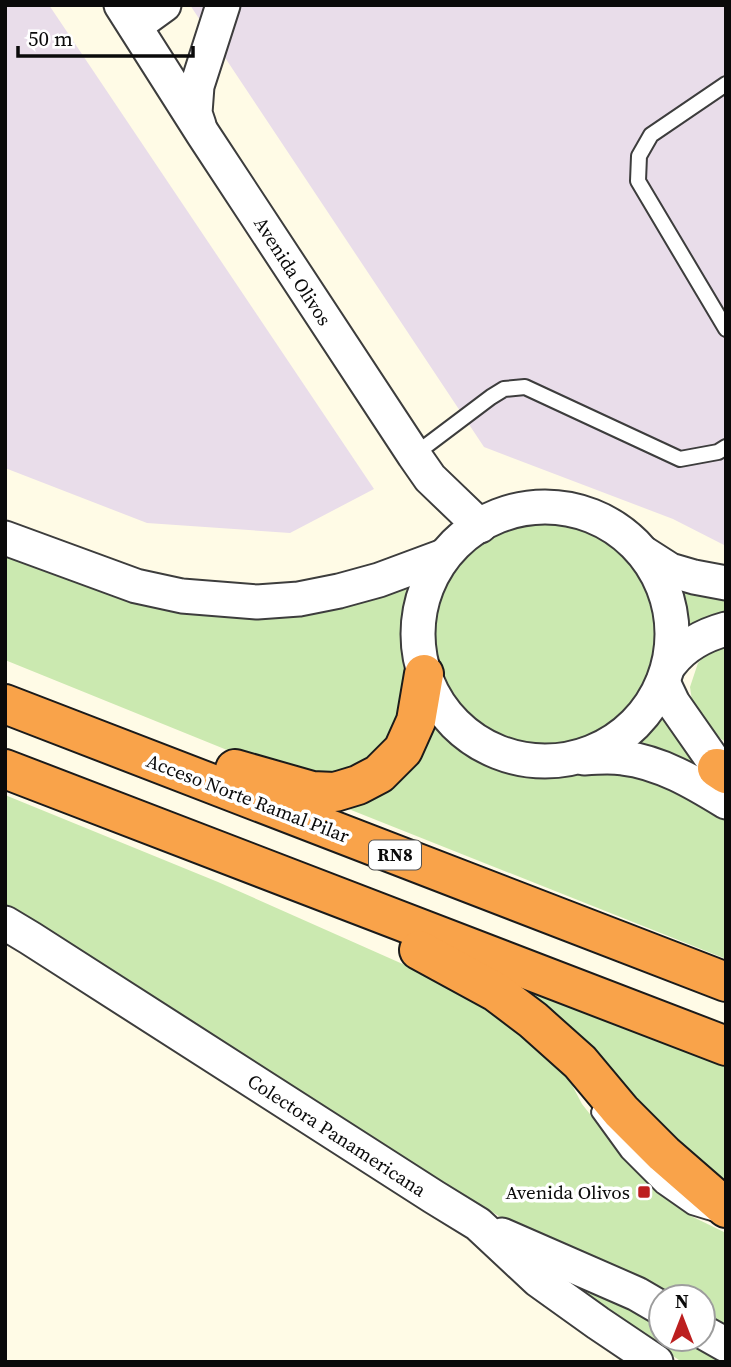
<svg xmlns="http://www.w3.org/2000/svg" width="731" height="1367" font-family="'Source Serif 4',serif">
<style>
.industrial{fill:#e9ddea}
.green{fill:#cbe9b0}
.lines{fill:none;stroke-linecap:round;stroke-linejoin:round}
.service-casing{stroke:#3d3d3d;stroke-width:18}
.tertiary-casing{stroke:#3d3d3d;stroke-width:37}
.motorway-casing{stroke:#1b1b1b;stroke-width:42}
.service{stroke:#fff;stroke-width:14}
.tertiary{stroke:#fff;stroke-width:33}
.motorway{stroke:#f9a34a;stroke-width:38}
.poi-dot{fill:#bc1f1f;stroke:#fff;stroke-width:2.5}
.labels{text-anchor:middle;stroke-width:7;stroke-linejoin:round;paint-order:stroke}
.shield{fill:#fff;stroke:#545454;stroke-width:2}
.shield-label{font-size:18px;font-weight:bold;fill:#0a0a0a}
.street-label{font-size:19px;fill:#0a0a0a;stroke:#fff}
.poi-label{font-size:19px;fill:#0a0a0a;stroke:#fff;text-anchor:end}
</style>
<rect width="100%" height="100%" fill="#fffbe6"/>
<g class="industrial">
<polygon points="5,5 49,5 374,489 290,533 147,523 5,468"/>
<polygon points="190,5 726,5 726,546 673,519 484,447"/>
</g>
<g class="green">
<circle cx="544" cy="634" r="110"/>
<polygon points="5,550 183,610 414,575 409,596 404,633 411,706 368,771 296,778 5,660"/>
<polygon points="679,589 726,595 726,613 710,617 686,631 678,594"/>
<polygon points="726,639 726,742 707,730 693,708 690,687 698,663 715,645"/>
<polygon points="662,711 714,780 632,745"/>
<polygon points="433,722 460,749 486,763 528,775 561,776 597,768 623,767 693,798 726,821 726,959 336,804"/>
<polygon points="5,795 218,882 441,981 506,1014 561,1064 582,1104 633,1169 691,1216 726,1233 726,1338 703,1322 703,1297 661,1297 510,1223 168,1012 5,905"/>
<polygon points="504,981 726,1065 726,1190"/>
<polygon points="558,1265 661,1318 661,1339 695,1339 726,1362 682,1362 572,1289"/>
</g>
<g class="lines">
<g class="service-casing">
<g id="service">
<polyline points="726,84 651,135 639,156 638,181 726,329"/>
<polyline points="414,455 491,397 504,389 525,387 680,459 718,452 726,447"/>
<polyline points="599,1112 628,1152 662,1186 692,1207 715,1214"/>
</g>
</g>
<g class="tertiary-casing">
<g id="tertiary">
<polyline points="121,5 203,134 414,455 430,478 480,526"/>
<polyline points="135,26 164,5"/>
<polyline points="199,125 195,113 197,86 223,5"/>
<circle cx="545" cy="634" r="127"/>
<polyline points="5,538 136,586 182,596 257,602 299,599 339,591 379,580 441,557"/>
<polyline points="645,554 670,570 694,577 726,583"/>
<path d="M671,663C684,646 704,635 726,629"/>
<polyline points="663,682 673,703 726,779"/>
<path d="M584,758C597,757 611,756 623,758C660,762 695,783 726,802"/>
<polyline points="5,923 30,938 434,1197 478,1224 538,1280 598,1323 656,1362"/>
<polyline points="502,1235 637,1294 661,1308"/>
<polyline points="703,1332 726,1345"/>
</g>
</g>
<g class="motorway-casing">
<g id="motorway">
<polyline points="5,704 726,982"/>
<polyline points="717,768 726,774"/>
<polyline points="5,769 726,1046"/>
<polyline points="235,769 312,791 335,792 358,785 379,774 403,750 416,721 424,674"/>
<polyline points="419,950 496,992 533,1020 580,1062 621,1111 664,1154 726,1208"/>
</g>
</g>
<use href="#service" class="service"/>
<use href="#tertiary" class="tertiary"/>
<use href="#motorway" class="motorway"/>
</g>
<rect class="poi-dot" x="637" y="1185" width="14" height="14" rx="3.5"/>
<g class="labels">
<rect class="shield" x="369" y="840.5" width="52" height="29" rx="5"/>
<g class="shield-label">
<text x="395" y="861">RN8</text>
</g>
<g class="street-label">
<text transform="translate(293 271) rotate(57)" y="7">Avenida Olivos</text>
<text transform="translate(248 798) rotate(21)" y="7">Acceso Norte Ramal Pilar</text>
<text transform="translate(337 1135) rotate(33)" y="7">Colectora Panamericana</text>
</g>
<g class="poi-label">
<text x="630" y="1199">Avenida Olivos</text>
</g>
</g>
<rect width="731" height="1367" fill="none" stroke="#0a0a0a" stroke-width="14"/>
<g transform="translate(682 1318)"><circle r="33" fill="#ffffff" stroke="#9d9d9d" stroke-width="2"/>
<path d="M0-5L12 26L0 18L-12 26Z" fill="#bc1f1f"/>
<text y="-10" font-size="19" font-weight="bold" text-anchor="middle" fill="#0a0a0a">N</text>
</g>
<path d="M18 46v10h175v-10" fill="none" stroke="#0a0a0a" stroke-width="3.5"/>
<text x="28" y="46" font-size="21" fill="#0a0a0a" stroke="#ffffff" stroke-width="5" paint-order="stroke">50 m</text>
</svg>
